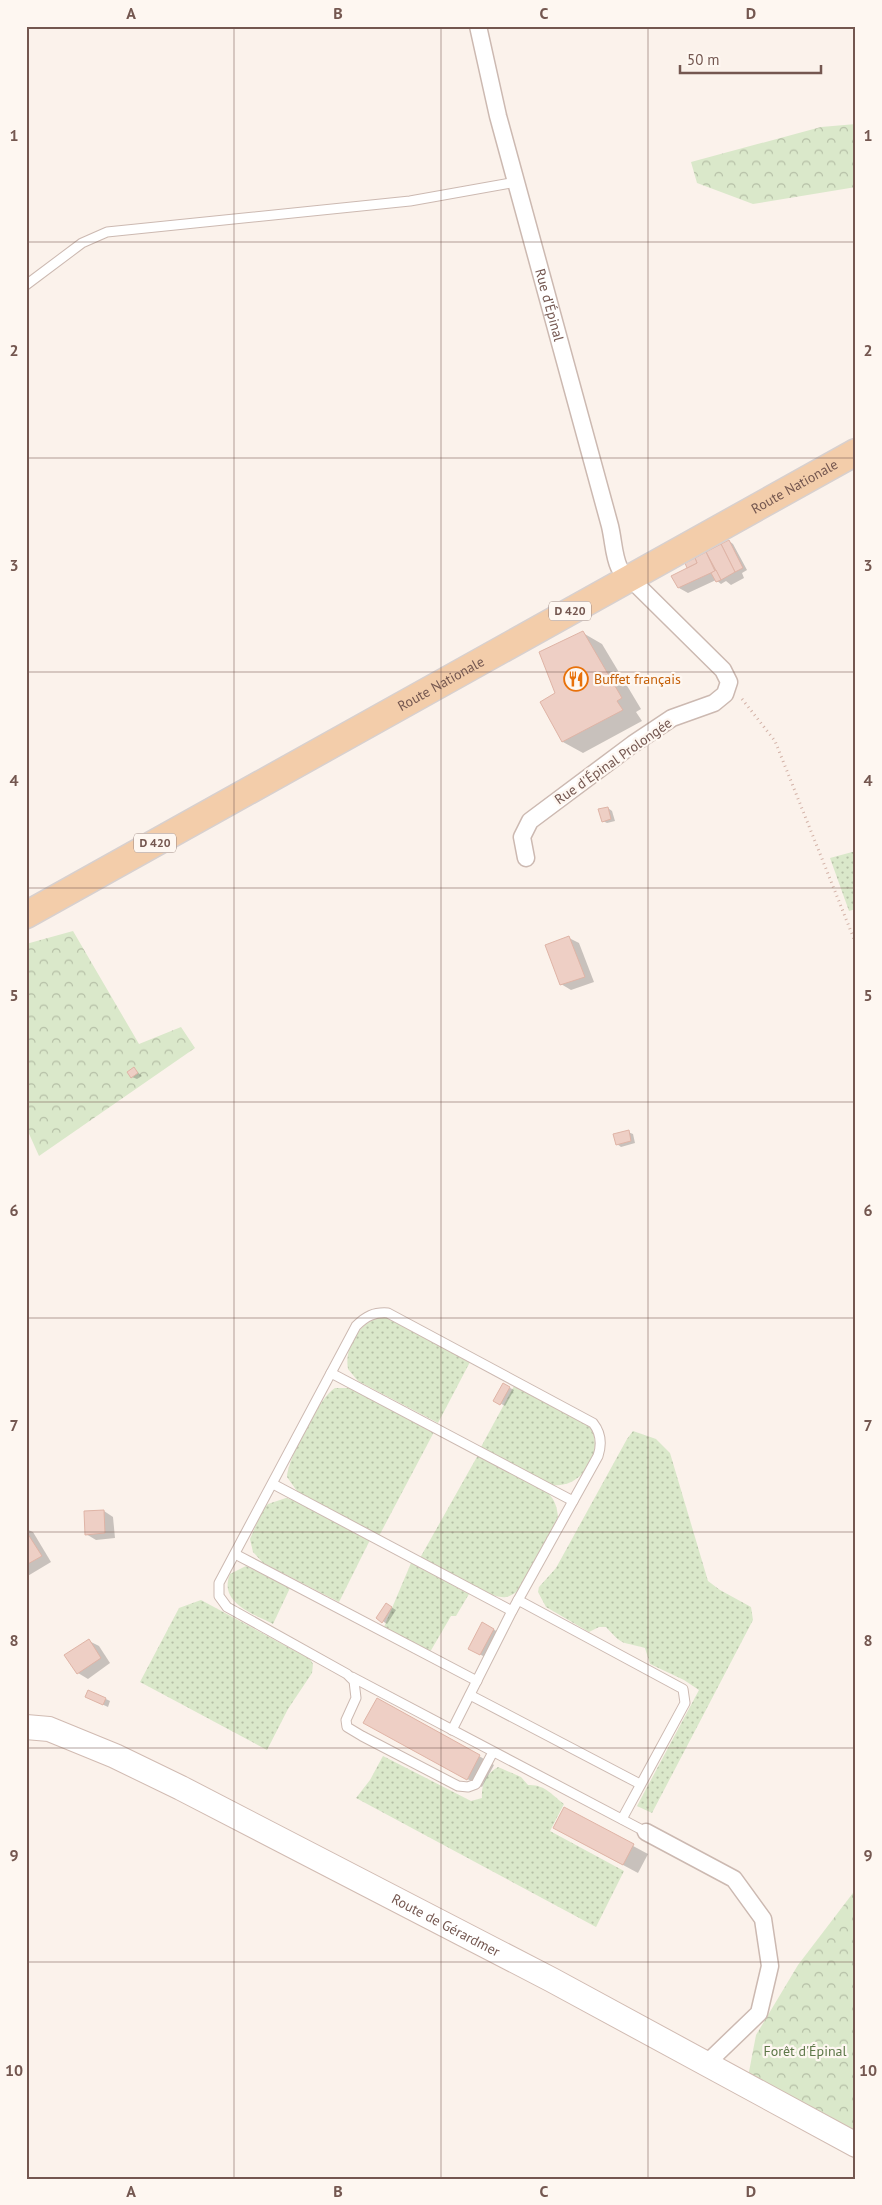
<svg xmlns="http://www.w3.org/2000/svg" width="882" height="2205" font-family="'PT Sans',sans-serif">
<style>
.grass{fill:url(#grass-dots)}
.forest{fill:url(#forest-crowns)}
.shadow{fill:#0003}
.building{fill:#eecfc5;stroke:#dfb4a6}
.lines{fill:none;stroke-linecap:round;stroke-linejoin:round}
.lane-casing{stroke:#ccb9b1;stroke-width:11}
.street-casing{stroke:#ccb9b1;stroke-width:19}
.secondary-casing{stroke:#d1bbb2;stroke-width:26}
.primary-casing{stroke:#d8d0ce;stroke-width:29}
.path{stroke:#d3b2a7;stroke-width:3;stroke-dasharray:1 4;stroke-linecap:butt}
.lane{stroke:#fff;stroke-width:9}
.street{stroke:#fff;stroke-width:16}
.secondary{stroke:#fff;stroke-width:24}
.primary{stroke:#f3cdaa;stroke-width:26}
.grid{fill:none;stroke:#745750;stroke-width:1;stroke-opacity:0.55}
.labels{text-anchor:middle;stroke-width:4.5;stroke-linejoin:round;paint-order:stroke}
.shield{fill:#fef7f1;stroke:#9d8780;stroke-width:1}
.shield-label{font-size:12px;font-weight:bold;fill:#745750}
.street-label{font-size:14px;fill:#745750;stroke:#fef7f1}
.food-label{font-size:14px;fill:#c56008;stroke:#fef7f1;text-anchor:start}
.park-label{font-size:14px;fill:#5e7849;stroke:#fef7f1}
.neatline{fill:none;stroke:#745750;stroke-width:2}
.grid-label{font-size:16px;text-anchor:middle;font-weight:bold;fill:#745750}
</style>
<defs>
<pattern id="grass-dots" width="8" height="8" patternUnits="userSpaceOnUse" patternTransform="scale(1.25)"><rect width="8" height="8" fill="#dae8ca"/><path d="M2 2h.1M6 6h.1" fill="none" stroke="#b5bfa6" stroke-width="1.8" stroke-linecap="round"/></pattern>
<pattern id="forest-crowns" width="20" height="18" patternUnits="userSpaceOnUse" patternTransform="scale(1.25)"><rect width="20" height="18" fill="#dae8ca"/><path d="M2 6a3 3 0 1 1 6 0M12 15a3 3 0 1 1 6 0" fill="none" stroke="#b5bfa6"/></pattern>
</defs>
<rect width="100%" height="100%" fill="#fbf2eb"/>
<g class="grass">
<polygon points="856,851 856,909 849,911 830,858"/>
<path d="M380,1317L387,1318L470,1362L438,1423L358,1381L348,1369C344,1347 359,1323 380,1317Z"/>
<path d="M514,1386L588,1424C607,1448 584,1489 552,1485L481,1447Z"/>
<path d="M335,1388H351L434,1432L379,1536L297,1491L287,1477C287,1460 320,1396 335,1388Z"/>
<path d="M633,1431L656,1439L670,1453L708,1581L720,1590L751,1607L753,1620L652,1813L637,1806L699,1690L684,1680L650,1664L645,1648C621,1641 624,1647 606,1627H599L589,1632L546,1607L538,1592L539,1587L556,1568L627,1439Z"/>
<path d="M478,1455L548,1493C555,1500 557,1507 558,1517L522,1587C518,1591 512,1596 506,1597C489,1600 437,1567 420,1558Z"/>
<polygon points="286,1498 293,1500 370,1540 339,1602 263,1563 253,1552 250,1539 263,1509 268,1504"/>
<polygon points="411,1563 469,1594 456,1616 451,1616 430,1652 384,1627"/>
<path d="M246,1566L290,1588L273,1624C254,1614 218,1603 230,1574Z"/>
<polygon points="201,1600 310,1659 313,1664 312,1673 288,1709 267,1750 140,1682 179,1608"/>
<path d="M383,1756L471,1801L482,1798C481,1784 486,1774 498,1767L521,1777L528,1785C545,1784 553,1796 564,1804L550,1831L624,1871L596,1927L356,1798L370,1780Z"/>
</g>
<g class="forest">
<polygon points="856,124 856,187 753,204 697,183 691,162 821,127"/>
<polygon points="73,931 139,1044 181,1027 195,1048 39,1156 26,1127 26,944"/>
<polygon points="856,1889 856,2137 748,2077 756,2035 798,1965"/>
</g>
<g class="shadow">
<polygon points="729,541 733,544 747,570 742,573 744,578 731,585 726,581 721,584 716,580 688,593 679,588 689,568 687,564"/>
<polygon points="583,633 602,644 641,709 636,712 642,721 583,753 563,742 542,702 556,693"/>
<polygon points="608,808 612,811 615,821 607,823 603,821"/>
<polygon points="569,938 579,943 594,982 571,990 561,984"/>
<polygon points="134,1069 142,1076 137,1079 132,1077"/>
<polygon points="628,1132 633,1134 635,1143 621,1147 617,1144"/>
<polygon points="503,1384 514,1390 505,1406 495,1400"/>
<polygon points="104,1511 113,1517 115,1538 96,1540 86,1534"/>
<polygon points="26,1529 33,1532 51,1562 26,1577"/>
<polygon points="386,1604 396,1610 387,1624 378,1618"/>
<polygon points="483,1624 504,1635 490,1660 469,1648"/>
<polygon points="89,1641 99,1646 110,1663 88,1679 78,1673"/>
<polygon points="91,1699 106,1699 110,1701 108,1707"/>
<polygon points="380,1731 479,1756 494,1765 482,1787"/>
<polygon points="564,1809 648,1854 638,1873 569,1836"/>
</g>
<g class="building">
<polygon points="729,540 743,568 735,572 721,544"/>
<polygon points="721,544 735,572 721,580 706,552"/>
<polygon points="706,552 715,571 678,588 671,576 697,563 695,558"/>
<polygon points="695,558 697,563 687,568 685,563"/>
<polygon points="716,570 721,580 716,582 711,573"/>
<polygon points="583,631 622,698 617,701 623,710 562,742 540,702 555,693 539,652"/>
<polygon points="608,807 611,819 602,822 598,809"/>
<polygon points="569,936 585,977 560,985 545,945"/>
<polygon points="134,1067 138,1073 131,1078 127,1072"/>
<polygon points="629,1130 631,1141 616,1145 613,1134"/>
<polygon points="503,1383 510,1387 500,1405 493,1401"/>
<polygon points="104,1510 105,1533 85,1535 84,1511"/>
<polygon points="26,1531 42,1556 26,1565"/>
<polygon points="386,1603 392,1607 382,1623 376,1618"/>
<polygon points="482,1622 494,1629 480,1655 468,1649"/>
<polygon points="89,1639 101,1658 77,1674 64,1655"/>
<polygon points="88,1690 106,1698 103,1705 85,1697"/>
<polygon points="377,1698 480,1755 467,1780 363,1723"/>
<polygon points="564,1807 634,1844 623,1865 553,1828"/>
</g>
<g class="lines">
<g class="lane-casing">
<g id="lane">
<polyline points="26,285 82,243 107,232 410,201 516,182"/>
<polyline points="331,1373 573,1501"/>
<polyline points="273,1484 512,1611"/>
<polyline points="235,1554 477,1681"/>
<polyline points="518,1600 683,1689 685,1703 622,1819"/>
<polyline points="352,1677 646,1832"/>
<polyline points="470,1695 640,1784"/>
<path d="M452,1730L512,1611L598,1456C602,1444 601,1433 593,1423L388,1313C374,1312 366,1316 356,1326L219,1583V1596L227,1607L347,1674L354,1681L356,1698L346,1720L347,1727L362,1736L458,1786L468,1787L476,1784L493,1752"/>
</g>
</g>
<g class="street-casing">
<g id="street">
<path id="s1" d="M478,26L498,116L610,526C616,552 612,572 638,586L723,670L729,682L725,694L714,703L672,718L633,744L530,821L522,837L526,858"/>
<polyline points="646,1832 734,1879 763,1919 770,1966 759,2013 706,2064"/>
</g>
</g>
<g class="secondary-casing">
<g id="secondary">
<path id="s2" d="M26,1727L49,1729L115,1756L181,1788L552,1980L856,2145"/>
</g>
</g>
<g class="primary-casing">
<g id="primary">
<path id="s3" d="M26,915L856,452"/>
</g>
</g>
<polyline class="path" points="742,699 775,741 856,944"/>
<use href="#lane" class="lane"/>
<use href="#street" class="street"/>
<use href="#secondary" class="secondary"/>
<use href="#primary" class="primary"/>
</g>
<path class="grid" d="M234,26V2179M441,26V2179M648,26V2179M26,242H856M26,458H856M26,672H856M26,888H856M26,1102H856M26,1318H856M26,1532H856M26,1748H856M26,1962H856"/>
<defs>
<g id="restaurant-ring" transform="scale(1.25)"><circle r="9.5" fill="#fef7f1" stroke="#e8710a" stroke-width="1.5"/><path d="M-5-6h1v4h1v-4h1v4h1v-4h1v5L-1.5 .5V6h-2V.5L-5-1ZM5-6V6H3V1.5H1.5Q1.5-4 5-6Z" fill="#e8710a"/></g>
</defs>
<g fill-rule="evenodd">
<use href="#restaurant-ring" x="576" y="679"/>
</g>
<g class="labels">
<g class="shield">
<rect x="549" y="601.5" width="42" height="19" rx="4"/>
<rect x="134" y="833.5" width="42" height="19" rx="4"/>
</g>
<g class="shield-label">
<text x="570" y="615">D 420</text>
<text x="155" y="847">D 420</text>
</g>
<g class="street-label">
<text dy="5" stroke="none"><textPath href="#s1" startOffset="288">Rue d’Épinal</textPath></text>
<text dy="5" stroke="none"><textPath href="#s3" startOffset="880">Route Nationale</textPath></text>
<text dy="5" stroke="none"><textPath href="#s3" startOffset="475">Route Nationale</textPath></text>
<text transform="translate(613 761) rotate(-35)" y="5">Rue d'Épinal Prolongée</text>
<text dy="5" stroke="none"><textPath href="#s2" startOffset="466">Route de Gérardmer</textPath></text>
</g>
<g class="food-label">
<text x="594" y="684">Buffet français</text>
</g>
<g class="park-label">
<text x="805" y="2056">Forêt d'Épinal</text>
</g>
</g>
<rect width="882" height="2205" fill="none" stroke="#fef7f1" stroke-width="55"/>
<path d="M680 65v8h141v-8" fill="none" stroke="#745750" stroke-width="2.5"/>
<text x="687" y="65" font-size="15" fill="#745750" stroke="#fef7f1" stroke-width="4" paint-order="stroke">50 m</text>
<rect x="28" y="28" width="826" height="2150" class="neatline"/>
<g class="grid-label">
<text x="131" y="19">A</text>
<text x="338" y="19">B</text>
<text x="544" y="19">C</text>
<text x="751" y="19">D</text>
<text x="14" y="141">1</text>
<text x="868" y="141">1</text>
<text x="14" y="356">2</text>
<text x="868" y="356">2</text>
<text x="14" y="571">3</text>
<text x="868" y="571">3</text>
<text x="14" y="786">4</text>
<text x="868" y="786">4</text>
<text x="14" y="1001">5</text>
<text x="868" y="1001">5</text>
<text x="14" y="1216">6</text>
<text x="868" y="1216">6</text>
<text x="14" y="1431">7</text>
<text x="868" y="1431">7</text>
<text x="14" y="1646">8</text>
<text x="868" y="1646">8</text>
<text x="14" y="1861">9</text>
<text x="868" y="1861">9</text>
<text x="14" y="2076">10</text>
<text x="868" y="2076">10</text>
<text x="131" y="2197">A</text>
<text x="338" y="2197">B</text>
<text x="544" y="2197">C</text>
<text x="751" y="2197">D</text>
</g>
</svg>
